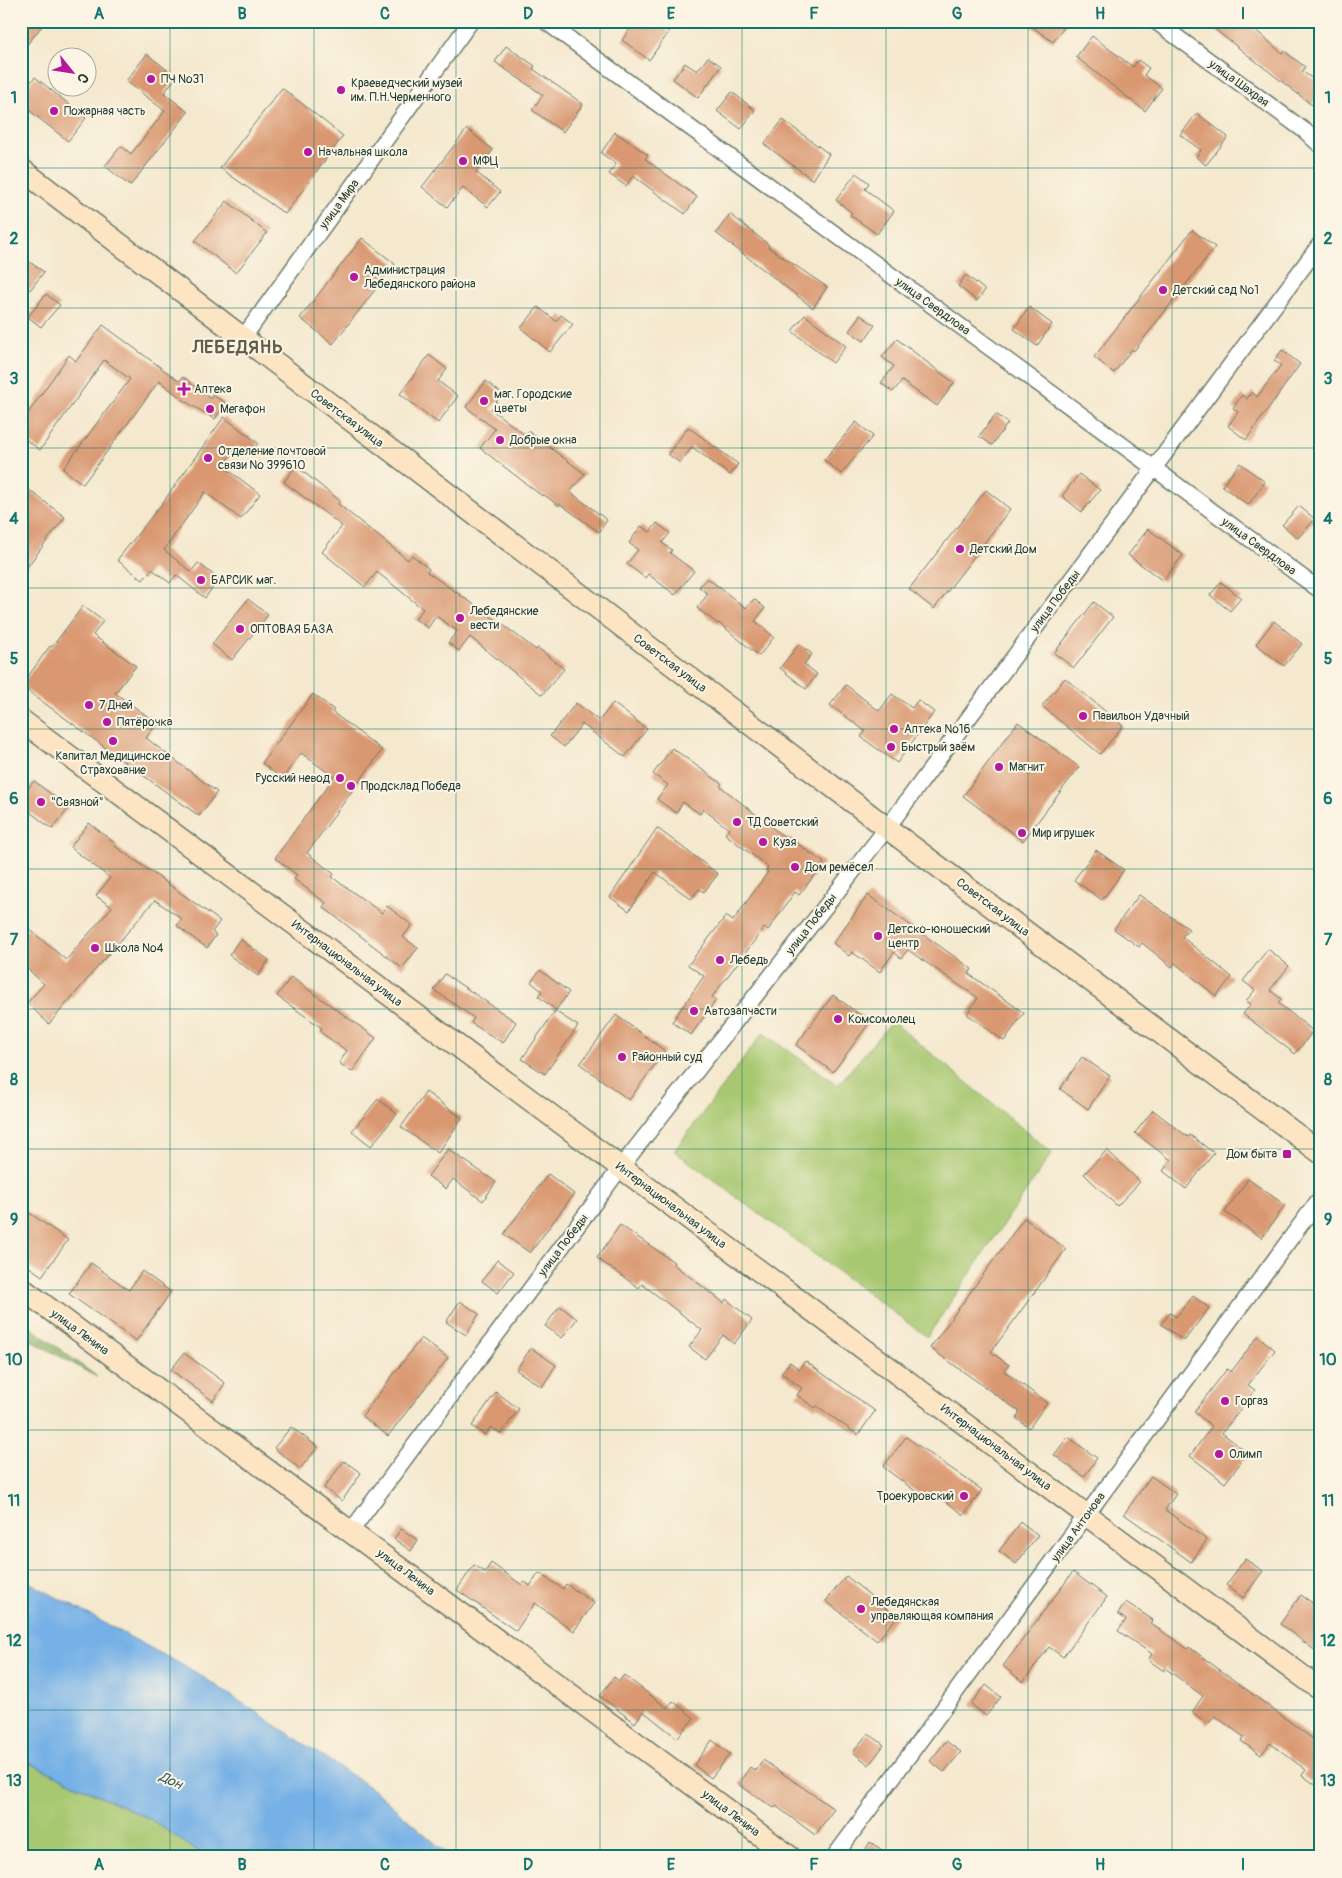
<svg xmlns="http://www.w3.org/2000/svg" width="1342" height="1878" font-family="Pangolin,sans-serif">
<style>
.green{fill:#a7c870;stroke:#638252}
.forest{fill:#85ac62;stroke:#52744b}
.water{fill:#74b0e6;stroke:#4a768d}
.building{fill:#d99871}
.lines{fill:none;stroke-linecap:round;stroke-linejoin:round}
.street-casing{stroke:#6a796a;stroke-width:18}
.secondary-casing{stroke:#6a796a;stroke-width:24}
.street{stroke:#fff;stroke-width:15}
.secondary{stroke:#fde5c4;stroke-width:21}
.grid{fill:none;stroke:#0f766e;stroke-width:1;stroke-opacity:0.55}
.poi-dot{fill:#b5179e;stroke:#fcf5e5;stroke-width:2}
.labels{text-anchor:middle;stroke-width:4;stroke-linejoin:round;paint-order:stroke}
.poi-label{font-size:12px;fill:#1f3d34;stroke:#fcf5e5;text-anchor:start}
.street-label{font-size:12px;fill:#1f3d34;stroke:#fcf5e5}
.water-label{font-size:14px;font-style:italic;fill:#345a60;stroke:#fcf5e5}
.district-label{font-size:18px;font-weight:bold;letter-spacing:1px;fill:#605d49;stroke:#fcf5e5}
.neatline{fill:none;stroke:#0f766e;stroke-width:2}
.grid-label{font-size:16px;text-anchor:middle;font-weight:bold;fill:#0f766e}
</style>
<rect width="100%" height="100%" fill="#fcf5e5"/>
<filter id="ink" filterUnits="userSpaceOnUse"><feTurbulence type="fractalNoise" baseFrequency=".02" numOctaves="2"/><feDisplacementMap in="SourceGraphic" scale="10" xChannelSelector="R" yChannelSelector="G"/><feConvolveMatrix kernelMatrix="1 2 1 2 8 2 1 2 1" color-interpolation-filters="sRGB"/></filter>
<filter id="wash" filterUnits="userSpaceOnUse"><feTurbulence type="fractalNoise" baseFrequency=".0096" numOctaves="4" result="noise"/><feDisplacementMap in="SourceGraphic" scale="20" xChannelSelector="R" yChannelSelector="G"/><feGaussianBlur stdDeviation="1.12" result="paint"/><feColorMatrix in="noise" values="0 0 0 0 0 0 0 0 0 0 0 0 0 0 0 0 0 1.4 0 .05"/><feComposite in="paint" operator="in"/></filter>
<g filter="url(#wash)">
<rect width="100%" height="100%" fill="#f4e8cd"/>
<g class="green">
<polygon points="892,1021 1052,1153 927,1337 674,1151 763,1033 838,1085"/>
<polygon points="21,1759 150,1819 206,1857 21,1857"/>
</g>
<polygon class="forest" points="21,1320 97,1377 21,1335"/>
<polygon class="water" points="21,1578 197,1673 375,1791 451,1857 206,1857 150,1819 21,1759"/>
<g id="blocks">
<g class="building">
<polygon points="21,21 46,21 21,52"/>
<polygon points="636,21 654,21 669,32 649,60 622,40"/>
<polygon points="1024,21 1069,21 1053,42"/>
<polygon points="1204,21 1245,21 1282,53 1284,51 1305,67 1302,71 1321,85 1321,94 1312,105"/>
<polygon points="1092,36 1133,67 1138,60 1149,68 1144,75 1162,88 1145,111 1076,57"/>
<polygon points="506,46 535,66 533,69 583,104 563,132 532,110 543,95 495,62"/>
<polygon points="147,54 176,77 164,93 188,112 130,186 105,166 121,146 131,154 165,111 126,81"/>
<polygon points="708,57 721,66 698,98 673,79 685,63 697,71"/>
<polygon points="35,77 86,118 68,141 21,104 21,94"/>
<polygon points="282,88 343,136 285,214 220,168"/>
<polygon points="732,92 755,110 741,129 717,111"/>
<polygon points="1197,113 1228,137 1206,165 1196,157 1201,150 1180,135"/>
<polygon points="783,120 829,154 813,180 764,144"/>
<polygon points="467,129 493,150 476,172 500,192 488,207 463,188 447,207 422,187"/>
<polygon points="615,132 648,155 645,159 697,197 685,214 633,176 626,186 609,174 616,164 601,153"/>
<polygon points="856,173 869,183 865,189 894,211 877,234 850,215 852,213 836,200"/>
<polygon points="227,201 267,233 236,273 195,241"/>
<polygon points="730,214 769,245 768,247 827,287 813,308 716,233"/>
<polygon points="1192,230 1215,247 1134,351 1132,349 1114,373 1094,357"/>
<polygon points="362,238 395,264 333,344 300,318"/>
<polygon points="21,256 44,272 30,290 21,284"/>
<polygon points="966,275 985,290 977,301 958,286"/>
<polygon points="46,294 60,305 41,327 28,317"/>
<polygon points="538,307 556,321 561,315 573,324 550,352 521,328"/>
<polygon points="1029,307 1052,324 1037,346 1014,329"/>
<polygon points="805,315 846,346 833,363 792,331"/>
<polygon points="860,315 875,325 864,341 849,331"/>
<polygon points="103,325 179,381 183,377 211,399 213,395 225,403 215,419 185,401 159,381 83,484 63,469 130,379 104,360 40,450 21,436 21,423 69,355 76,361"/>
<polygon points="897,339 954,383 937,406 902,381 893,392 881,383 894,366 882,357"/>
<polygon points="1282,350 1300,364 1246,440 1228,426 1238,412 1233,408 1242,395 1247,399 1252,392 1257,397 1281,365 1274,361"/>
<polygon points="429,355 447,369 438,381 458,396 438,423 400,394"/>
<polygon points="486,381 502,394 491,409 525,435 528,431 585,474 570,492 607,520 599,532 560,504 559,506 543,494 542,496 480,448 495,429 466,407"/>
<polygon points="996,414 1008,423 992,445 979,436"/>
<polygon points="224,417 258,443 249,455 237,446 223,466 260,494 241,519 205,492 164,550 191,572 198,563 219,579 205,598 176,575 170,583 152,569 143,580 117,560 161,505"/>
<polygon points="856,422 873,436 841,474 824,460"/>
<polygon points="688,427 738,464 730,475 692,447 680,463 668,454"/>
<polygon points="1240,463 1265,482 1248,505 1222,486"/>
<polygon points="296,466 340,501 338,504 408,560 412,555 429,569 427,572 502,624 536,650 538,648 564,669 542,695 470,637 459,651 448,643 457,631 436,616 428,628 415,619 423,609 377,572 365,587 322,552 342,526 284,482"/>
<polygon points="1079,474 1100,490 1082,512 1062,496"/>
<polygon points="21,484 65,517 21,575"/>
<polygon points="986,490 1010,509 934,609 909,589"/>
<polygon points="1299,506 1315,519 1298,538 1282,525"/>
<polygon points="657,523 670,533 662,543 672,550 670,553 694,571 675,595 648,574 645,578 627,564 638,550 629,543 641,526 650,532"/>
<polygon points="1148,529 1183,555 1163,581 1128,555"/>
<polygon points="707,578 746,608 754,599 765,608 755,621 774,637 759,656 719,623 718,624 697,608 708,594 699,587"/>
<polygon points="1221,582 1241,598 1230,611 1210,595"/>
<polygon points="248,599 268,615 232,660 212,644"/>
<polygon points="1094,602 1113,617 1074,668 1054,653"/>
<polygon points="83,606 103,621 93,635 136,666 115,693 157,723 146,738 217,792 199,816 21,686 50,646 52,647"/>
<polygon points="1274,621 1302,644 1284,666 1256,644"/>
<polygon points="799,644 812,654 804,664 817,674 806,689 780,668"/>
<polygon points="1065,678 1123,726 1100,754 1042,706"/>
<polygon points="846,685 879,711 892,694 912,708 918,700 934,712 897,763 861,737 865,731 830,705"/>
<polygon points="313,694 334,710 332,712 382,750 307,853 334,874 332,877 382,913 387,906 412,925 403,937 418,948 402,968 323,907 326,903 294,879 297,875 275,858 334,777 301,753 282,779 262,763"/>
<polygon points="576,703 599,721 613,703 647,729 625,757 582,724 564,747 550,736"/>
<polygon points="1018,722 1079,767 1023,841 963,796"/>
<polygon points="672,748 722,784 720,786 788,840 790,838 824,863 799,895 795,892 768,930 764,928 712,997 716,1000 691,1035 672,1022 704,976 688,965 726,916 733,921 768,872 766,870 768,867 725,834 729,829 703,809 700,814 683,802 676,813 657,799 668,785 653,774"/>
<polygon points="34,781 69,808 52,829 30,812 21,824 21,797"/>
<polygon points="89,823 116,844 115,846 220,921 212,932 216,935 207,948 177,926 182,919 155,900 49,1024 27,1003 44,984 21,963 21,937 28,928 66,960 112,907 96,896 110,878 70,847"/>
<polygon points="657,828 718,874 704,892 699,889 691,899 655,872 629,911 610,897"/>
<polygon points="1096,850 1124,870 1102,900 1074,880"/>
<polygon points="868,895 972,969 969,974 1024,1013 1004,1041 967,1014 978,998 908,950 901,958 894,952 880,972 852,952 849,956 833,943"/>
<polygon points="1139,895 1189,929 1182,937 1232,977 1216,996 1175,963 1172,967 1142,943 1139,947 1114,929"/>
<polygon points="240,939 269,960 258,976 229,955"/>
<polygon points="1268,949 1289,966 1270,990 1281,999 1278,1003 1313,1031 1295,1054 1243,1014 1251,1004 1246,1001 1255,990 1243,981"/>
<polygon points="540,970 569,992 556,1010 538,996 542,991 531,982"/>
<polygon points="445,974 516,1022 503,1043 471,1023 474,1018 434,990"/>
<polygon points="291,977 376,1038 352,1072 339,1063 347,1051 320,1032 322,1028 277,996"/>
<polygon points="833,995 870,1022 833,1072 796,1045"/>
<polygon points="555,1011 578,1026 545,1074 522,1059"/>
<polygon points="616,1015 665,1051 629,1100 580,1064"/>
<polygon points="1082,1057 1110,1076 1088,1109 1060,1089"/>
<polygon points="426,1092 462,1118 438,1153 401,1127"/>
<polygon points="378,1099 397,1114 371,1146 352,1131"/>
<polygon points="1153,1110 1188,1137 1190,1135 1214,1153 1186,1189 1163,1171 1171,1160 1135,1133"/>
<polygon points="448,1149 496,1182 483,1201 453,1179 446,1189 428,1176"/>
<polygon points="1107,1150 1140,1182 1117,1206 1084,1174"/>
<polygon points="548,1174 574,1194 530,1253 504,1234"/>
<polygon points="1248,1179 1285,1205 1262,1238 1225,1212"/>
<polygon points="21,1207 68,1240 42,1276 21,1261"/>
<polygon points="1024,1218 1066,1249 991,1352 1009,1365 1004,1371 1047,1403 1029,1428 1016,1418 1020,1412 930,1348"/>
<polygon points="620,1225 674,1262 673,1264 724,1303 726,1299 752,1320 734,1344 723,1335 705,1359 689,1347 702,1330 642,1284 639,1288 597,1258"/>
<polygon points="497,1260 514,1272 498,1293 482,1281"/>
<polygon points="91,1263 129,1290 142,1271 171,1292 136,1341 69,1294"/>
<polygon points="1193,1296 1209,1308 1184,1341 1161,1324 1170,1313 1176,1317"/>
<polygon points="460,1301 479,1314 466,1335 446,1322"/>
<polygon points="560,1306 577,1319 562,1338 545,1326"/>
<polygon points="1258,1336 1275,1350 1248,1385 1255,1390 1222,1433 1248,1453 1225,1483 1190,1456 1212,1426 1194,1412 1227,1369 1231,1372"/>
<polygon points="421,1338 448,1358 388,1436 362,1416"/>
<polygon points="531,1348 556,1365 542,1387 516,1370"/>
<polygon points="184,1353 225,1383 213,1401 171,1370"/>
<polygon points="805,1361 875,1411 858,1435 817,1406 815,1408 797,1395 802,1388 781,1373 790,1362 799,1369"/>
<polygon points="496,1392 519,1409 501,1434 491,1427 485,1435 472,1426"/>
<polygon points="291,1427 318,1447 300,1469 274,1448"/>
<polygon points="906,1437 982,1490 964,1515 932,1491 926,1499 883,1467"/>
<polygon points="1068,1437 1097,1458 1084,1477 1054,1455"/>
<polygon points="344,1461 361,1473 342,1501 324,1488"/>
<polygon points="1151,1476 1176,1494 1165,1510 1207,1540 1191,1562 1124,1514"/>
<polygon points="1021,1522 1038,1535 1016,1564 999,1551"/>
<polygon points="401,1529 418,1540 411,1551 394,1539"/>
<polygon points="1245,1559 1263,1571 1243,1598 1226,1585"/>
<polygon points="491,1563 522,1585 525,1582 530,1586 539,1573 563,1589 566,1584 594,1603 574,1631 535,1603 516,1631 457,1590 474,1565 485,1572"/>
<polygon points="1073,1572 1107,1597 1063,1657 1049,1647 1023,1682 1003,1666"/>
<polygon points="846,1576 897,1617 877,1641 826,1601"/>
<polygon points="1301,1595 1321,1609 1321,1655 1280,1624"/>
<polygon points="1126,1602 1153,1620 1150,1623 1188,1649 1189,1647 1321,1745 1321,1789 1302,1775 1306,1770 1270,1743 1261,1755 1241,1741 1244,1737 1215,1716 1208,1724 1192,1712 1203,1696 1165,1668 1164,1671 1148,1660 1152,1654 1118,1631 1126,1620 1118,1614"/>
<polygon points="624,1675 667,1708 673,1701 694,1718 677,1738 643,1711 635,1723 600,1696 614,1677 619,1681"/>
<polygon points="986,1685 1001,1697 986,1716 971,1704"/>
<polygon points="868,1733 884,1745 869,1765 853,1752"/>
<polygon points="712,1740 730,1754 711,1778 694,1765"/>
<polygon points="946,1741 961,1752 944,1772 930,1761"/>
<polygon points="763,1760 834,1809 815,1835 776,1806 774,1808 738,1784 750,1767 756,1771"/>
<polygon points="870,1842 893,1857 861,1857"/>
</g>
</g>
</g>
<g filter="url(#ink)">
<use href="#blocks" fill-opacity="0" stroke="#6a796a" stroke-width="1"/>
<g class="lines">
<g class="street-casing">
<g id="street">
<polyline points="545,21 1321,591"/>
<polyline points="1155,21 1305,131 1321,146"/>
<polyline points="243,338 471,21"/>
<polyline points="351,1531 621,1167 887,828 1321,243"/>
<polyline points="834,1857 1321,1197"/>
</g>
</g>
<g class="secondary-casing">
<g id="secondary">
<polyline points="21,169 887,828 1321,1153"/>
<polyline points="21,720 1321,1690"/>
<polyline points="21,1288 790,1857"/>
</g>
</g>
<use href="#street" class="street"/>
<use href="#secondary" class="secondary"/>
</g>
</g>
<path class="grid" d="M170,21V1857M314,21V1857M456,21V1857M600,21V1857M742,21V1857M886,21V1857M1028,21V1857M1172,21V1857M21,168H1321M21,308H1321M21,448H1321M21,588H1321M21,729H1321M21,869H1321M21,1009H1321M21,1149H1321M21,1290H1321M21,1430H1321M21,1570H1321M21,1710H1321"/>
<g class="poi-dot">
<circle cx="151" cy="79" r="5"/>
<circle cx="341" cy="90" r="5"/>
<circle cx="54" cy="111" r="5"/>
<circle cx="308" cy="152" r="5"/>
<circle cx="463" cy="161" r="5"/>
<circle cx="354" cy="277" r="5"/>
<circle cx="1163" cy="290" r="5"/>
<path d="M181.5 381.5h5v5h5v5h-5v5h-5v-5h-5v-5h5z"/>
<circle cx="484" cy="401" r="5"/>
<circle cx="210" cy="409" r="5"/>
<circle cx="500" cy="440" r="5"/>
<circle cx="208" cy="458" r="5"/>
<circle cx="960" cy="549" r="5"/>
<circle cx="201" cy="580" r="5"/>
<circle cx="460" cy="618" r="5"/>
<circle cx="240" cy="629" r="5"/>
<circle cx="89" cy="705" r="5"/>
<circle cx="1083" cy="716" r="5"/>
<circle cx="107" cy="722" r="5"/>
<circle cx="894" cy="729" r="5"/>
<circle cx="113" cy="741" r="5"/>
<circle cx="891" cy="747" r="5"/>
<circle cx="999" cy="767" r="5"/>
<circle cx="340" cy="778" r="5"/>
<circle cx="351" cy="786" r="5"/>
<circle cx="41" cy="802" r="5"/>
<circle cx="737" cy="822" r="5"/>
<circle cx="1022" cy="833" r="5"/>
<circle cx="763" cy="842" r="5"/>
<circle cx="795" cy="867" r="5"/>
<circle cx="878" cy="936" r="5"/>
<circle cx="95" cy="948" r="5"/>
<circle cx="720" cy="960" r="5"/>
<circle cx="694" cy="1011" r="5"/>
<circle cx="838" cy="1019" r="5"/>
<circle cx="622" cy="1057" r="5"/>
<rect x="1282" y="1149" width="10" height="10" rx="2.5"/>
<circle cx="1225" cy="1401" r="5"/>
<circle cx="1219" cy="1454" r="5"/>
<circle cx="964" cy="1496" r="5"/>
<circle cx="861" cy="1609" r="5"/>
</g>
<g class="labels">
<g class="poi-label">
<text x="161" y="83">ПЧ №31</text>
<text x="351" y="87">Краеведческий музей<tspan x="351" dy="14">им. П.Н.Черменного</tspan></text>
<text x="64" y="115">Пожарная часть</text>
<text x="318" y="156">Начальная школа</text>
<text x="473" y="165">МФЦ</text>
<text x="364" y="274">Администрация<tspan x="364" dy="14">Лебедянского района</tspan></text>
<text x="1173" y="294">Детский сад №1</text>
<text x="194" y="393">Аптека</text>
<text x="494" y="398">маг. Городские<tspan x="494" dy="14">цветы</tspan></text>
<text x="220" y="413">Мегафон</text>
<text x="510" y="444">Добрые окна</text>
<text x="218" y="455">Отделение почтовой<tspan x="218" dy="14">связи № 399610</tspan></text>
<text x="970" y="553">Детский Дом</text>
<text x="211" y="584">БАРСИК маг.</text>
<text x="470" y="615">Лебедянские<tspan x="470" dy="14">вести</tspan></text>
<text x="250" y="633">ОПТОВАЯ БАЗА</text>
<text x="99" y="709">7 Дней</text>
<text x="1093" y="720">Павильон Удачный</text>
<text x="117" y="726">Пятёрочка</text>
<text x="904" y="733">Аптека №16</text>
<text x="901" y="751">Быстрый заём</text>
<text x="113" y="760" text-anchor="middle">Капитал Медицинское<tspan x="113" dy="14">Страхование</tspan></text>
<text x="1009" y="771">Магнит</text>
<text x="330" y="782" text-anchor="end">Русский невод</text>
<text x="361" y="790">Продсклад Победа</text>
<text x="51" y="806">"Связной"</text>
<text x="747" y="826">ТД Советский</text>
<text x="1032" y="837">Мир игрушек</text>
<text x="773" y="846">Кузя</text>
<text x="805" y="871">Дом ремёсел</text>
<text x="888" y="933">Детско-юношеский<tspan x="888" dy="14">центр</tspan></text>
<text x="105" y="952">Школа №4</text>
<text x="730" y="964">Лебедь</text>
<text x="704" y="1015">Автозапчасти</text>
<text x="848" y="1023">Комсомолец</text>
<text x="632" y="1061">Районный суд</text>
<text x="1277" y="1158" text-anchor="end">Дом быта</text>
<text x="1235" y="1405">Горгаз</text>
<text x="1229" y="1458">Олимп</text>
<text x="954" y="1500" text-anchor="end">Троекуровский</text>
<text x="871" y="1606">Лебедянская<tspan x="871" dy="14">управляющая компания</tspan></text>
</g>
<g class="street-label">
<text transform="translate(1239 83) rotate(36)" y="4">улица Шахрая</text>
<text transform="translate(339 204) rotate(-54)" y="4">улица Мира</text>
<text transform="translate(933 306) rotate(36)" y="4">улица Свердлова</text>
<text transform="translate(347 418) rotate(37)" y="4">Советская улица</text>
<text transform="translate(1259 546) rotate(36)" y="4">улица Свердлова</text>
<text transform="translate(1055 601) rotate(-53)" y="4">улица Победы</text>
<text transform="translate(670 663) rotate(37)" y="4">Советская улица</text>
<text transform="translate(993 907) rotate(37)" y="4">Советская улица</text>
<text transform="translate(811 924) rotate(-52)" y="4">улица Победы</text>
<text transform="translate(347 963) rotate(37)" y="4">Интернациональная улица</text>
<text transform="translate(671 1205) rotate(37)" y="4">Интернациональная улица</text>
<text transform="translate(563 1245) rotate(-53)" y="4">улица Победы</text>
<text transform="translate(80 1332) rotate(36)" y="4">улица Ленина</text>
<text transform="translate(996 1447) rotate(37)" y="4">Интернациональная улица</text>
<text transform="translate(1078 1527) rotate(-54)" y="4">улица Антонова</text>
<text transform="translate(406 1572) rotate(37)" y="4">улица Ленина</text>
<text transform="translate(731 1813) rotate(37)" y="4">улица Ленина</text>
</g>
<g class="water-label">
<text transform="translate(171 1780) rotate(25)" y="5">Дон</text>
</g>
<g class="district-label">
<text x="238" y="353">ЛЕБЕДЯНЬ</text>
</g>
</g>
<rect width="1342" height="1878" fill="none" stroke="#fcf5e5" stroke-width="55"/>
<g transform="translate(72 72) rotate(120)"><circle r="24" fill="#fcf5e5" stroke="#a4ab9e"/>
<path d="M0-4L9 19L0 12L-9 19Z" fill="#b5179e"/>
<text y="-8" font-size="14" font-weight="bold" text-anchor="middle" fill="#1f3d34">С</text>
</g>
<rect x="28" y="28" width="1286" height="1822" class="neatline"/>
<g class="grid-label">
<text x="99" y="19">A</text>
<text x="242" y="19">B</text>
<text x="385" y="19">C</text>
<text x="528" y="19">D</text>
<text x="671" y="19">E</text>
<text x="814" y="19">F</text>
<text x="957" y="19">G</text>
<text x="1100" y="19">H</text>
<text x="1243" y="19">I</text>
<text x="14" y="103">1</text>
<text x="1328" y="103">1</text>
<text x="14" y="244">2</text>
<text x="1328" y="244">2</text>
<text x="14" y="384">3</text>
<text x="1328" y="384">3</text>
<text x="14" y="524">4</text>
<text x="1328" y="524">4</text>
<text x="14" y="664">5</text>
<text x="1328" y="664">5</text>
<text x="14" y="804">6</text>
<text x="1328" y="804">6</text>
<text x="14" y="945">7</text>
<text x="1328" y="945">7</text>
<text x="14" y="1085">8</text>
<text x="1328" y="1085">8</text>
<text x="14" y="1225">9</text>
<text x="1328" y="1225">9</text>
<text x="14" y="1365">10</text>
<text x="1328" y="1365">10</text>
<text x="14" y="1506">11</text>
<text x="1328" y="1506">11</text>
<text x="14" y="1646">12</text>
<text x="1328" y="1646">12</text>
<text x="14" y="1786">13</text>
<text x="1328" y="1786">13</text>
<text x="99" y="1870">A</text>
<text x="242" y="1870">B</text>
<text x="385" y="1870">C</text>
<text x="528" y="1870">D</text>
<text x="671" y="1870">E</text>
<text x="814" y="1870">F</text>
<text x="957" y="1870">G</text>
<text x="1100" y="1870">H</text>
<text x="1243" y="1870">I</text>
</g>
</svg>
